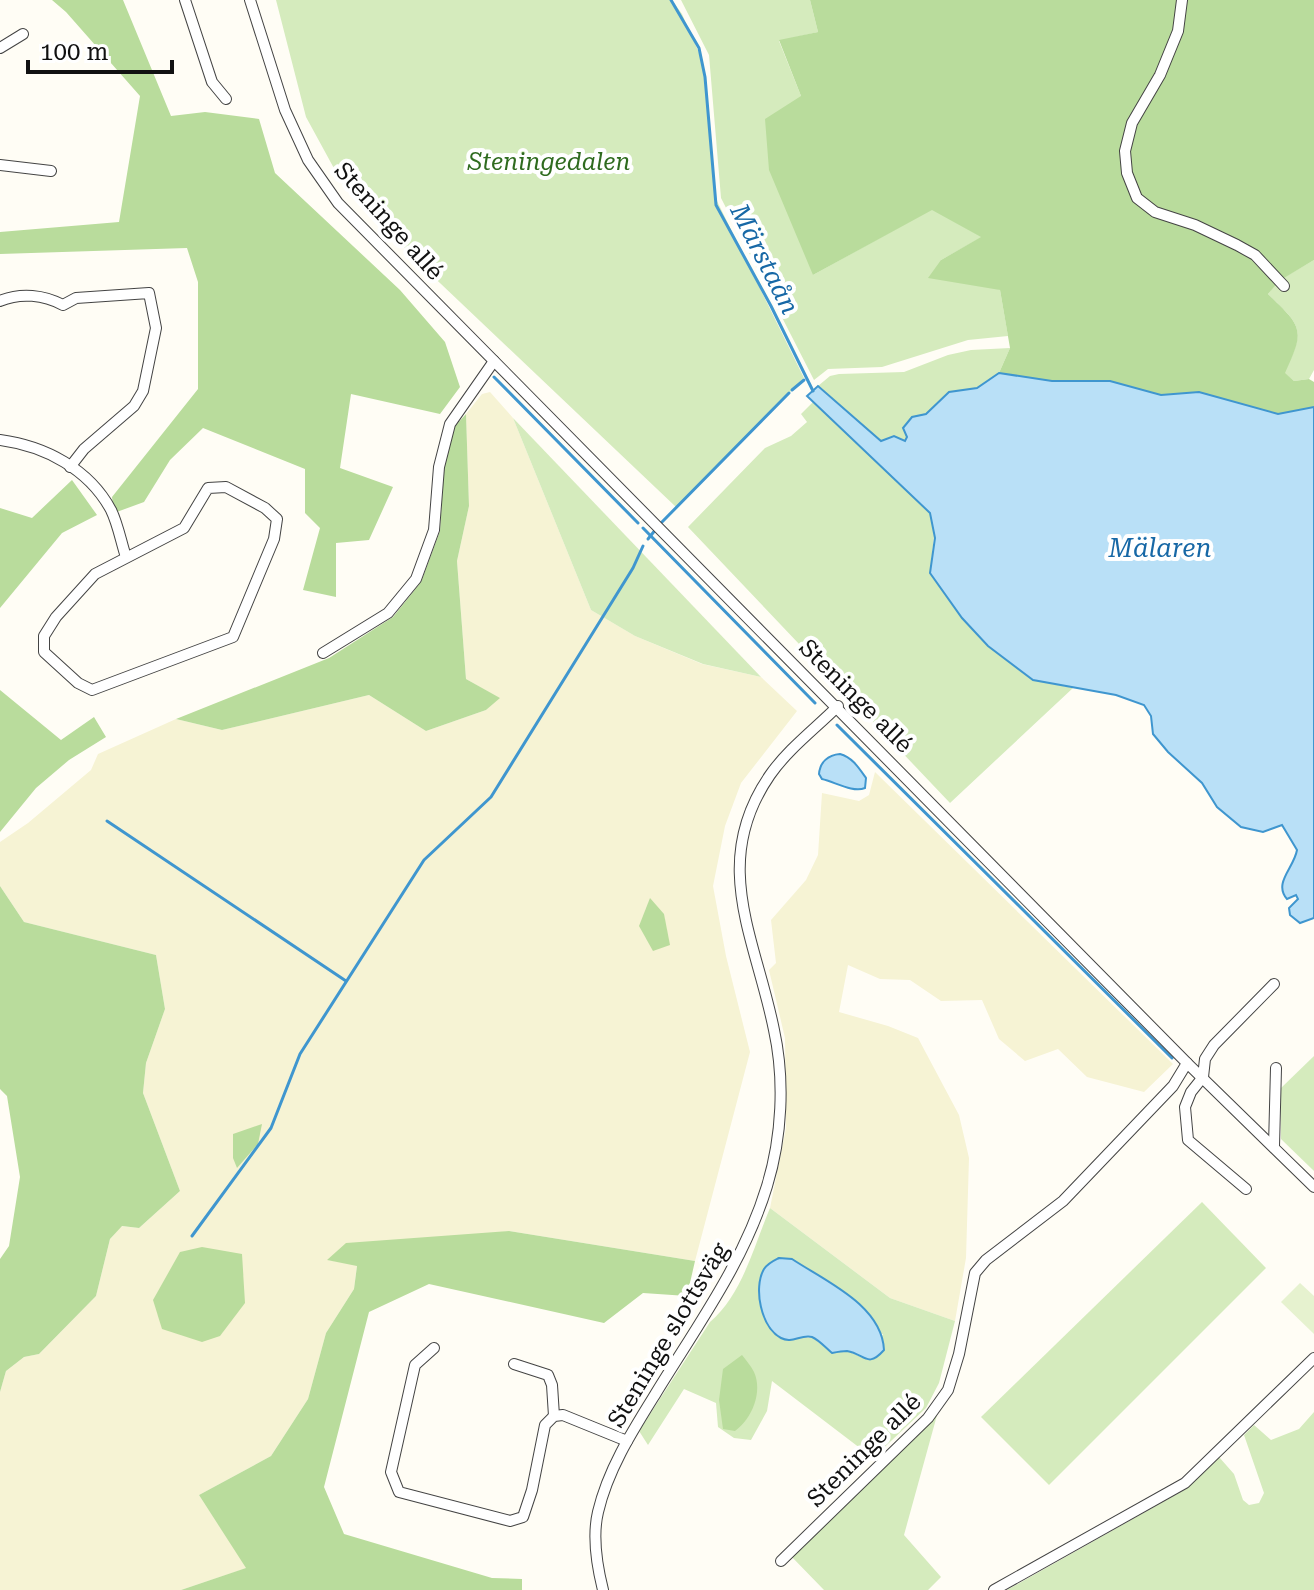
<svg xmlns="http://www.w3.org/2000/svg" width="1314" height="1590" font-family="'Roboto Serif',serif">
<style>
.farmland{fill:#f6f3d4}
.green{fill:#d5ebbd;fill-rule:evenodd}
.forest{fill:#b9dc9c}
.pitch{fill:#e6f2cf}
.water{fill:#b9e0f7;stroke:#3f96cf;stroke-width:2}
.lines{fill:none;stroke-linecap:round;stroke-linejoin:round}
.stream{stroke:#3f96cf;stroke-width:3}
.minor-casing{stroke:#444;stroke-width:12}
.minor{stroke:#fff;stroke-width:10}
.labels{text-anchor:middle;stroke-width:8;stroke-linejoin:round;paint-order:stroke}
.park-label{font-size:24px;font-style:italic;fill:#2f6b1f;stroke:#fff}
.street-label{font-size:24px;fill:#111;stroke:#fff}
.water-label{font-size:26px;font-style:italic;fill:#1768a6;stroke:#fff}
</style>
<rect width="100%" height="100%" fill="#fffdf5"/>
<g class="farmland">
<polygon points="490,392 513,418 591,610 635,636 702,664 761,677 797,711 741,783 725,826 713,886 726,956 750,1052 695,1261 509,1231 328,1260 357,1265 354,1289 326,1333 308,1399 271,1456 199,1495 247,1568 181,1590 0,1590 0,1392 6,1371 24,1357 39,1354 96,1296 110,1239 121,1226 139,1228 180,1191 143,1093 146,1063 165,1009 156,955 24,922 0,886 0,842 28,823 91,770 98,754 176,719 222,730 369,695 426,731 486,710 499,698 466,679 457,561 469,506 466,414 482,394"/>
<polygon points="875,772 1173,1064 1144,1092 1087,1077 1058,1049 1025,1061 999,1039 982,1000 941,1001 910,980 880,979 848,965 839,1012 888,1026 918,1038 959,1115 969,1158 966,1258 955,1321 890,1298 770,1208 786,1128 785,1038 769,970 776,963 771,920 806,880 818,855 822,793 859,801 869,795"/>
</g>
<g class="green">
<polygon points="276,0 672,0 682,14 703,62 716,199 804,378 676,507 421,265 342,183 306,117"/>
<polygon points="681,0 810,0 818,32 779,41 801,96 813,275 932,209 982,237 941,260 1000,290 1008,336 968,340 882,367 828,369 814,380 721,198 709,55"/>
<path d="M1314,260V370L1309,379L1294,381L1284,373C1305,330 1303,327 1268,294L1278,281Z"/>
<polygon points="1010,348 999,373 977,388 949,392 926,414 905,441 881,441 818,386 830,376 839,374 904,372 948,355 971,350"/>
<polygon points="813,402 930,513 934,536 930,573 962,618 988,646 1033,680 1073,688 950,803 688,527 765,448 791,436 807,422 801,414"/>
<polygon points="513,418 761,677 703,664 635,636 591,610"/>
<polygon points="1314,1056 1314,1171 1281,1139 1281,1088"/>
<polygon points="1202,1202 1266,1268 1049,1485 981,1417"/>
<path d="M770,1208L890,1298L955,1321L939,1383L926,1408L873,1458L772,1381L767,1411L751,1440L734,1438L718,1427L716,1403L684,1389L648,1445L639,1431L710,1322C742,1295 754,1246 770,1208ZM883,1334L868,1360L847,1351L832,1353L813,1338L801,1337Z"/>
<polygon points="939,1408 904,1535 941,1577 928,1590 824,1590 790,1555"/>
<polygon points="1314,1412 1314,1590 1007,1590 1186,1489 1219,1457 1234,1474 1243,1500 1249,1505 1259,1503 1264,1493 1244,1435 1254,1425 1271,1440 1299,1429"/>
</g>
<g class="forest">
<polygon points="52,0 123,0 171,116 205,112 259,119 275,173 400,290 445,342 460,387 440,414 351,394 340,468 393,487 369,540 336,543 336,597 303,590 320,528 305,513 305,469 203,428 170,460 144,502 114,513 112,497 198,389 198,282 187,248 0,254 0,232 119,222 140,96 66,12"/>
<path d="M810,0H1314V260L1279,281L1268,294C1303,327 1305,330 1285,373L1294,381L1309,379L1314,382V407L1278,415L1199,392L1161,395L1110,381H1052L999,373L1010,348L1000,290L928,278L941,260L981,237L932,210L813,275L769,170L765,119L801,96L779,40L818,32Z"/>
<polygon points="466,414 469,506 457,561 466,679 500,698 486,710 426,731 369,695 222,730 176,719 329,658 393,617 421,582 440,531 444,468 455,426"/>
<polygon points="72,480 97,515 62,533 0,608 0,508 32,518"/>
<polygon points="0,690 61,740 94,717 106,737 69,760 36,788 0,832"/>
<polygon points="0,886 24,922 156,955 165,1009 146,1063 143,1093 180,1191 139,1228 122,1226 110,1239 96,1296 39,1354 24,1357 6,1371 0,1392 0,1259 9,1246 20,1177 7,1096 0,1089"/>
<polygon points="650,898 664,914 670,945 653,951 639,926"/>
<polygon points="262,1124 258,1144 237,1168 233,1158 233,1134"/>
<polygon points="509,1231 695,1261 687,1296 643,1293 604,1323 429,1284 369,1312 324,1487 344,1534 492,1578 522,1579 522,1590 181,1590 246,1568 199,1495 271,1456 308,1399 326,1333 354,1289 357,1266 327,1260 346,1243"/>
<polygon points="202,1247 242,1254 245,1303 220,1336 202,1342 162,1329 153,1300 180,1252"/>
<path d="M742,1355C746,1360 751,1366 754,1372C763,1392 752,1419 735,1431L723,1429L719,1400L723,1369Z"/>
</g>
<polygon class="pitch" points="1300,1283 1314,1296 1314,1334 1281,1302"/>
<g class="water">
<path d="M999,373L1052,381H1110L1161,395L1199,392L1278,414L1314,407V918L1300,923L1290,915L1289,908L1298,899L1296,895L1287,899C1273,883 1294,868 1297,850L1282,825L1263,832L1241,827L1217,807L1202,783L1168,752L1153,734L1151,716L1144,705L1116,695L1033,680L988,646L962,618L930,573L935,538L930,513L807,396L818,386L881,441L894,436L905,441L907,437L903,428L912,417L926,414L949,392L977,388Z"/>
<path d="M840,754C852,757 859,768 866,778L865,788C853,793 835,782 822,779L819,774C820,762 828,755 840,754Z"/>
<path d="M779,1258L792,1259C825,1281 882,1305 884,1350C867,1369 865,1354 847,1351C842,1351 837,1352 832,1353C826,1348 819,1340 812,1337C801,1334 792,1344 781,1338C761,1327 753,1288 764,1269C768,1263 773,1261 779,1258Z"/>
</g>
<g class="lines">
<g class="stream">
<polyline points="671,0 699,48 705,77 716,205 771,306 813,391"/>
<polyline points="494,377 638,523"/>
<polyline points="792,390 804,380"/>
<polyline points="662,522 789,393"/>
<polyline points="643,528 815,703"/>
<polyline points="648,539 656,529"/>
<polyline points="837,725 1172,1058"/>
<polyline points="107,821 346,981"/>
<polyline points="192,1236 271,1128 300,1054 424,860 491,797 633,568 643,546"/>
</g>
<g class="minor-casing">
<g id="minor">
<polyline points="185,0 212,82 226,99"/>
<polyline points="250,0 285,110 308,160 338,203 1187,1063 1173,1086 1063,1201 986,1260 975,1273 959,1354 948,1390 928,1418 781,1561"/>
<polyline points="1182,0 1178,31 1160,75 1132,123 1125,151 1127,173 1137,198 1155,212 1195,225 1237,245 1255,255 1284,286"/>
<polyline points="0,48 23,34"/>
<polyline points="0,165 51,171"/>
<path d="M0,301C21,292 44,295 63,305L76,298L149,293L156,328L143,391L134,406L84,449L70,467"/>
<path d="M0,440C45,446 89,469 111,510C118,524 121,542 126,557"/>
<polygon points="226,487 265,508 277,519 274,539 233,637 92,690 78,683 44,652 44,636 56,617 95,574 184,528 208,488"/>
<polyline points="323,653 388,613 416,579 434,530 439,467 450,424 494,361"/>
<polyline points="1187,1063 1314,1187"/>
<polyline points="1274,1146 1276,1068"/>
<polyline points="1246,1189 1188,1140 1185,1107 1191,1092 1203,1077 1205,1059 1214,1045 1274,984"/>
<polyline points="434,1348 415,1365 391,1472 399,1492 510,1521 523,1517 532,1490 545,1425 554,1416 563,1415 627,1441"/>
<polyline points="514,1364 548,1375 552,1385 554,1416"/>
<path d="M603,1590C597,1566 592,1537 598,1512C608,1469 633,1430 656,1393C697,1326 744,1262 767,1186C782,1137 785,1080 774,1030C756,939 709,863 770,775C788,749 816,728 838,706"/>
<polyline points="994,1590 1185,1483 1314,1358"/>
</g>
</g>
<use href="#minor" class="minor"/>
</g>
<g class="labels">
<g class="park-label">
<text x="549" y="170">Steningedalen</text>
</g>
<g class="street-label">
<text transform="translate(389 221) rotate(48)" y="8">Steninge allé</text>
<text transform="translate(856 696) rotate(45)" y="8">Steninge allé</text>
<text transform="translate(668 1335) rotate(-59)" y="8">Steninge slottsväg</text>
<text transform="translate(864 1450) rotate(-45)" y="8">Steninge allé</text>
</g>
<g class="water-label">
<text transform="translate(765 259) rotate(63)" y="9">Märstaån</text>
<text x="1160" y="557">Mälaren</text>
</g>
</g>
<path d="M28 60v12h144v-12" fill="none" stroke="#111111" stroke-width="4"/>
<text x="40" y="60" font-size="24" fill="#111111" stroke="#ffffff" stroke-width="6" paint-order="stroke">100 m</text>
</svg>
